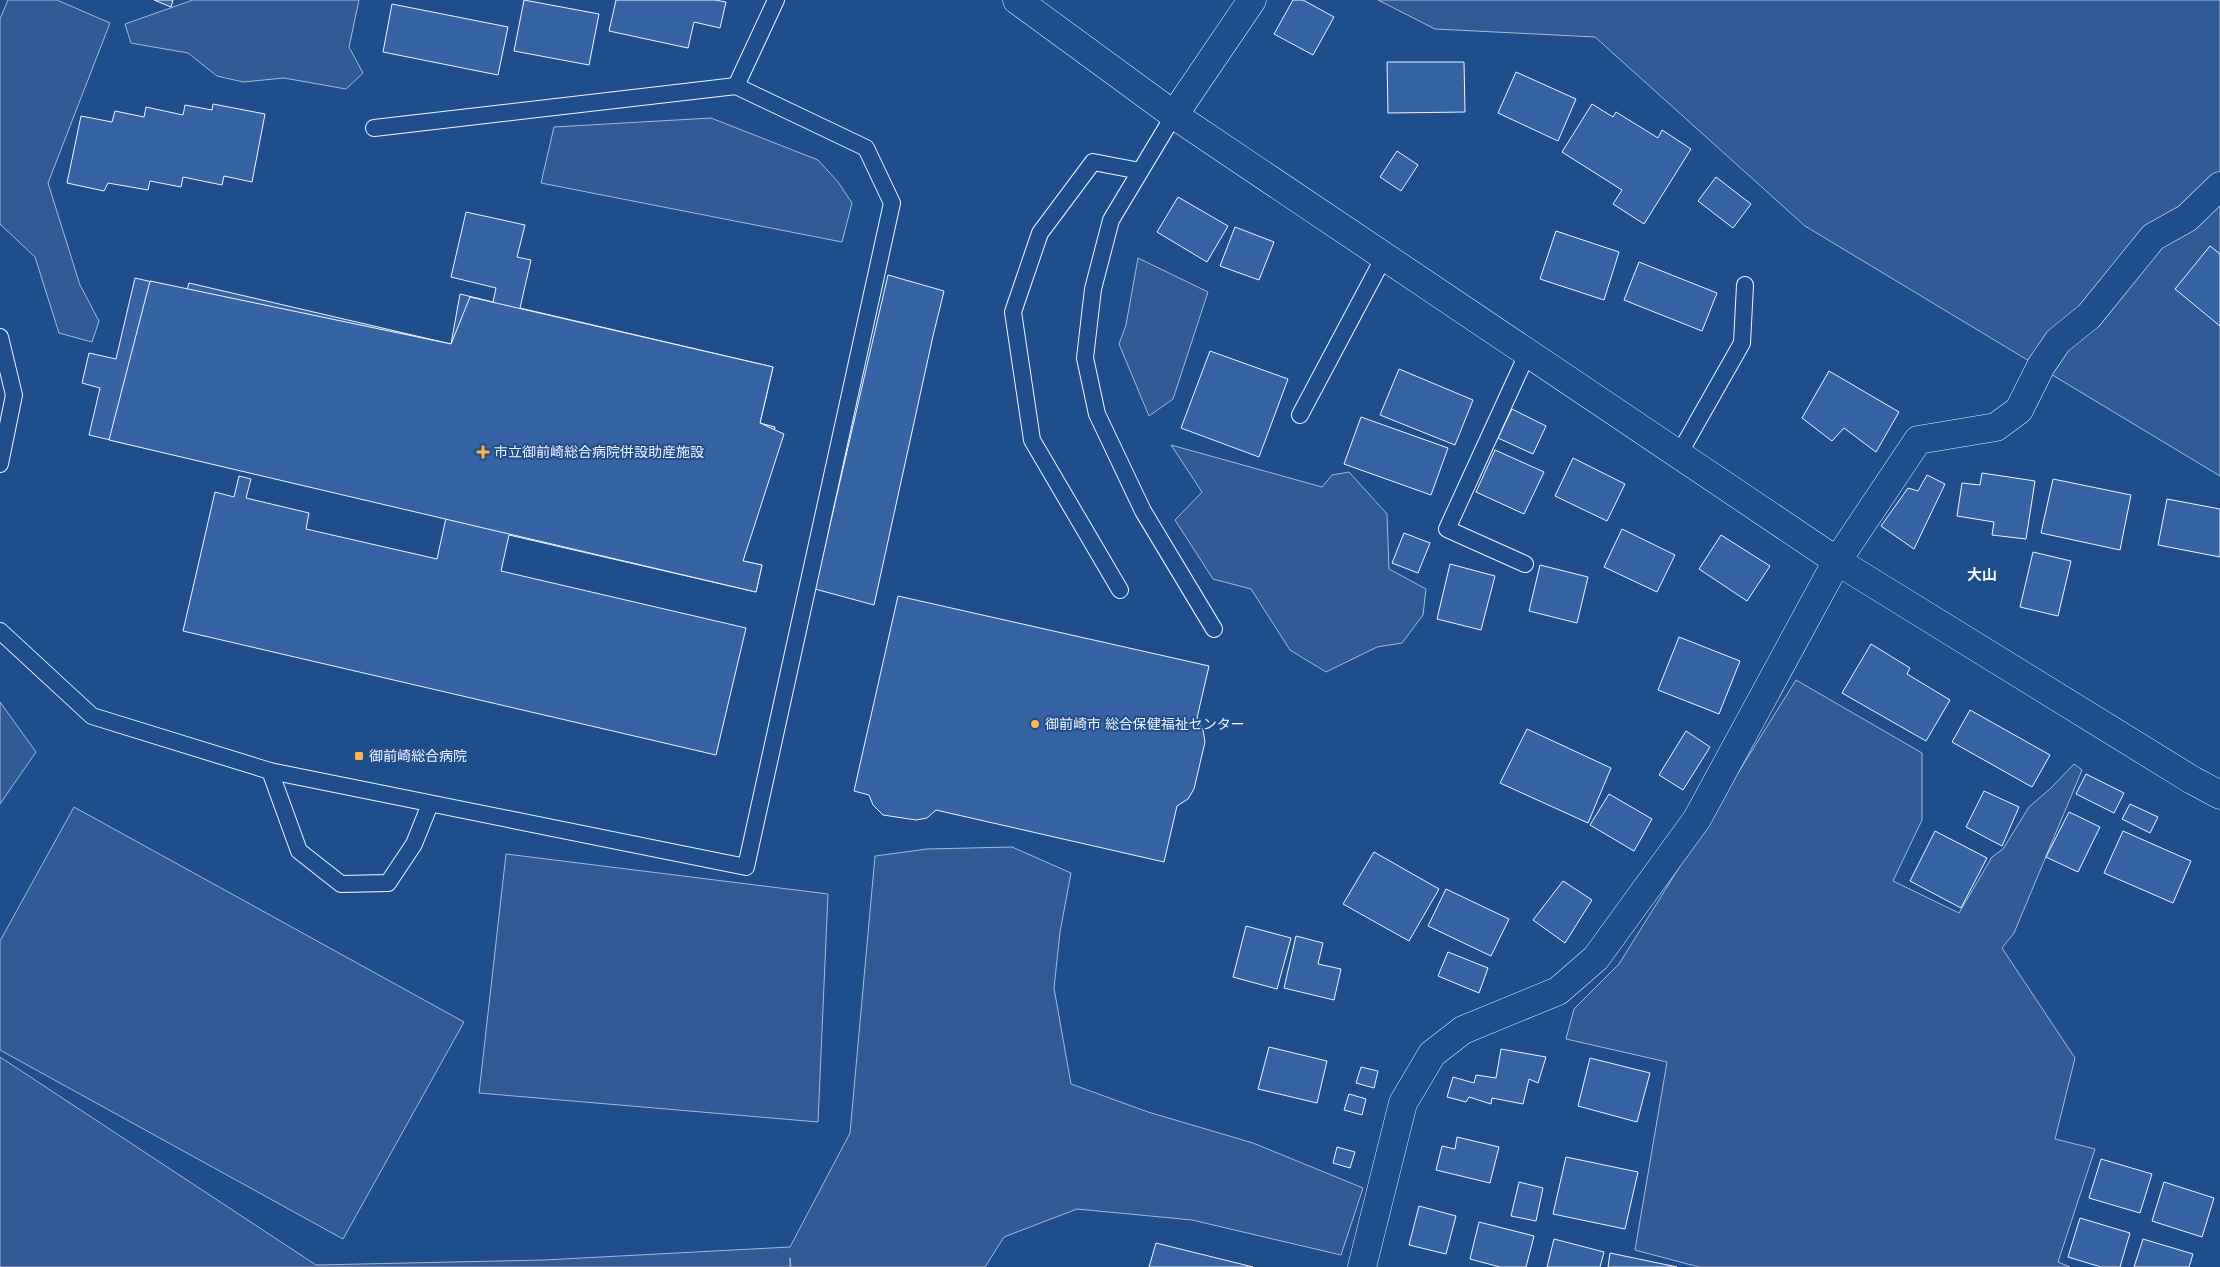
<svg xmlns="http://www.w3.org/2000/svg" width="2220" height="1267" font-family="'Noto Sans','Noto Sans JP',sans-serif">
<style>
.built{fill:#305b95;stroke:#a8bbd7}
.building{fill:#3563a3;stroke:#f2f6ff}
.lines{fill:none;stroke-linecap:round;stroke-linejoin:round}
.service-casing{stroke:#f2f6ff;stroke-width:18}
.minor-casing{stroke:#f2f6ff;stroke-width:29}
.tertiary-casing{stroke:#f2f6ff;stroke-width:29}
.service{stroke:#1f4e8c;stroke-width:16}
.minor{stroke:#1f4e8c;stroke-width:28}
.tertiary{stroke:#1f4e8c;stroke-width:28}
.poi-dot{fill:#ffb74d;stroke:#1f4e8c;stroke-width:2}
.labels{text-anchor:middle;stroke-width:4;stroke-linejoin:round;paint-order:stroke}
.poi-label{font-size:14px;fill:#f2f6ff;stroke:#1f4e8c;text-anchor:start}
.neighbourhood-label{font-size:15px;font-weight:bold;fill:#f2f6ff;stroke:#1f4e8c}
</style>
<rect width="100%" height="100%" fill="#1f4e8c"/>
<g class="built">
<polygon points="8,0 57,0 110,23 48,183 80,285 99,321 92,342 59,333 35,257 0,224 0,19"/>
<polygon points="193,0 359,0 349,47 363,73 346,89 284,78 243,82 217,76 188,53 131,43 125,24"/>
<polygon points="1378,0 2220,0 2220,476 1805,226 1595,37 1435,29"/>
<polygon points="711,118 818,160 838,182 852,203 842,242 541,183 554,127"/>
<polygon points="1138,258 1208,292 1173,399 1149,416 1119,344 1126,325"/>
<polygon points="1171,445 1322,487 1332,475 1349,472 1387,514 1389,569 1426,589 1423,615 1402,643 1377,647 1326,672 1290,650 1251,589 1213,579 1175,520 1202,492"/>
<polygon points="1796,680 1922,753 1922,820 1893,881 1959,913 1992,857 2003,849 2029,807 2051,788 2074,764 2082,770 2014,933 2002,948 2075,1058 2055,1139 2095,1149 2058,1262 2070,1267 1699,1267 1635,1250 1667,1062 1566,1039 1574,1009 1619,964"/>
<polygon points="0,702 36,752 0,804"/>
<polygon points="74,807 464,1022 343,1239 0,1050 0,941"/>
<polygon points="1012,847 1071,873 1060,932 1054,988 1071,1084 1148,1112 1253,1143 1363,1188 1341,1255 1192,1220 1077,1209 1004,1237 985,1267 791,1267 790,1258 790,1267 0,1267 0,1057 316,1265 544,1260 790,1247 850,1133 875,856 927,849"/>
<polygon points="506,854 828,894 818,1122 479,1093"/>
</g>
<g class="building">
<polygon points="154,0 173,0 171,7"/>
<polygon points="524,0 599,14 589,65 514,51"/>
<polygon points="616,0 715,0 726,2 720,28 694,22 688,48 609,31"/>
<polygon points="1293,0 1303,0 1334,17 1313,55 1274,34"/>
<polygon points="392,4 508,27 498,75 383,52"/>
<polygon points="1387,62 1464,62 1465,112 1388,113"/>
<polygon points="1516,72 1576,99 1558,141 1498,113"/>
<polygon points="213,104 265,114 252,182 224,176 222,185 183,177 181,187 150,181 148,190 108,183 104,191 67,183 81,116 112,122 115,111 144,117 146,107 183,115 185,105 212,110"/>
<polygon points="1592,104 1613,117 1616,112 1658,138 1662,130 1691,149 1644,224 1613,204 1622,190 1562,152"/>
<polygon points="1397,151 1418,165 1401,191 1380,177"/>
<polygon points="1716,177 1751,204 1733,228 1698,201"/>
<polygon points="1178,197 1228,226 1207,262 1157,232"/>
<polygon points="466,212 525,225 517,257 531,260 520,308 773,367 760,423 775,427 743,561 762,565 756,592 509,535 501,571 746,628 716,755 183,631 215,492 234,497 239,476 251,479 246,498 309,513 306,529 437,559 446,518 89,435 100,388 82,383 89,353 116,359 135,278 187,290 189,283 451,344 460,294 493,302 496,288 451,277"/>
<polygon points="1235,227 1274,242 1259,280 1220,266"/>
<polygon points="1556,231 1619,252 1604,300 1540,279"/>
<polygon points="2210,246 2220,254 2220,326 2175,289"/>
<polygon points="1639,262 1717,293 1702,331 1624,300"/>
<polygon points="888,275 944,291 933,336 874,605 815,589"/>
<polygon points="150,281 451,344 470,297 773,367 760,423 784,434 743,561 762,565 756,592 109,440"/>
<polygon points="1210,351 1288,379 1259,457 1181,428"/>
<polygon points="1399,369 1473,400 1455,445 1380,415"/>
<polygon points="1829,371 1899,412 1876,452 1844,428 1832,441 1802,418"/>
<polygon points="1512,409 1546,426 1533,454 1498,438"/>
<polygon points="1361,417 1448,448 1431,495 1344,464"/>
<polygon points="1495,450 1544,472 1524,514 1476,492"/>
<polygon points="1573,458 1625,484 1607,521 1555,496"/>
<polygon points="1982,473 2035,481 2026,539 1992,535 1994,522 1957,516 1962,483 1980,485"/>
<polygon points="1927,475 1945,484 1914,549 1881,526 1908,488 1918,491"/>
<polygon points="2053,479 2131,495 2120,550 2041,533"/>
<polygon points="2167,499 2220,509 2220,557 2158,545"/>
<polygon points="1622,529 1675,555 1657,592 1604,567"/>
<polygon points="1404,533 1430,543 1418,573 1392,563"/>
<polygon points="1721,535 1770,566 1747,601 1699,569"/>
<polygon points="2033,552 2071,561 2058,616 2020,607"/>
<polygon points="1450,564 1495,576 1481,630 1437,619"/>
<polygon points="1540,565 1588,577 1577,623 1529,611"/>
<polygon points="898,596 1209,666 1197,718 1203,730 1205,742 1194,789 1188,799 1177,806 1164,862 936,810 927,818 916,820 883,815 873,805 869,795 854,791"/>
<polygon points="1679,637 1740,661 1719,714 1658,690"/>
<polygon points="1871,644 1910,668 1907,674 1950,700 1926,741 1842,693"/>
<polygon points="1970,710 2050,755 2032,787 1952,742"/>
<polygon points="1527,729 1611,768 1588,823 1500,783"/>
<polygon points="1686,731 1710,747 1683,790 1659,775"/>
<polygon points="2086,774 2124,793 2114,813 2076,794"/>
<polygon points="1984,791 2019,807 2002,846 1966,827"/>
<polygon points="1609,794 1652,819 1634,851 1590,825"/>
<polygon points="2130,804 2158,817 2150,833 2122,819"/>
<polygon points="2069,812 2100,827 2078,872 2046,857"/>
<polygon points="1935,831 1987,858 1961,908 1910,881"/>
<polygon points="2123,831 2191,861 2173,903 2104,873"/>
<polygon points="1374,852 1439,889 1409,941 1343,904"/>
<polygon points="1563,881 1592,900 1565,943 1533,920"/>
<polygon points="1446,889 1509,919 1491,956 1428,926"/>
<polygon points="1246,926 1291,938 1277,989 1233,977"/>
<polygon points="1296,936 1323,943 1318,964 1341,969 1334,1000 1284,988"/>
<polygon points="1448,952 1488,968 1479,993 1438,976"/>
<polygon points="1269,1047 1327,1061 1317,1103 1258,1089"/>
<polygon points="1501,1049 1546,1057 1538,1083 1529,1079 1523,1104 1492,1098 1491,1104 1469,1097 1466,1102 1447,1097 1453,1077 1474,1083 1476,1075 1496,1078"/>
<polygon points="1590,1058 1650,1073 1637,1122 1578,1106"/>
<polygon points="1361,1067 1378,1071 1374,1088 1356,1083"/>
<polygon points="1349,1094 1366,1099 1362,1115 1344,1110"/>
<polygon points="1457,1137 1499,1147 1490,1183 1436,1170 1442,1146 1455,1149"/>
<polygon points="1337,1147 1355,1152 1350,1168 1333,1163"/>
<polygon points="1566,1157 1638,1172 1625,1229 1553,1214"/>
<polygon points="2101,1159 2152,1174 2140,1213 2089,1198"/>
<polygon points="1519,1182 1543,1188 1536,1221 1511,1216"/>
<polygon points="2164,1182 2214,1198 2202,1237 2152,1221"/>
<polygon points="1419,1206 1456,1216 1446,1254 1409,1245"/>
<polygon points="2080,1218 2130,1233 2120,1267 2101,1267 2068,1257"/>
<polygon points="1479,1222 1534,1236 1526,1267 1500,1267 1470,1259"/>
<polygon points="1554,1239 1604,1252 1600,1267 1547,1267"/>
<polygon points="2143,1239 2193,1254 2189,1267 2134,1267"/>
<polygon points="1156,1243 1253,1267 1149,1267"/>
<polygon points="1610,1253 1677,1267 1608,1267"/>
</g>
<g class="lines">
<g class="service-casing">
<g id="service">
<polyline points="736,86 776,0"/>
<polyline points="1174,115 1111,220 1093,289 1085,358 1097,414 1143,511 1214,629"/>
<polyline points="0,337 14,395 0,464"/>
<polyline points="1300,415 1385,255"/>
<polyline points="1679,454 1742,343 1745,285"/>
<polyline points="1525,564 1447,529 1528,352"/>
<polyline points="1120,590 1032,440 1013,312 1040,233 1093,162 1140,171"/>
<polyline points="0,631 92,716 270,771 746,867 892,203 866,148 736,86 374,128"/>
<polyline points="270,771 299,851 341,884 388,883 414,844 430,804"/>
</g>
</g>
<g class="minor-casing">
<g id="minor">
<polyline points="1174,115 1252,0"/>
<polyline points="1362,1267 1403,1103 1432,1054 1463,1030 1558,991 1596,958 1697,819 1837,561 1918,440 1996,427 2019,410 2041,366 2058,341 2089,316 2153,237 2187,218 2220,186"/>
</g>
</g>
<g class="tertiary-casing">
<polyline id="tertiary" points="1017,0 1174,115 1837,561 2192,780 2220,795"/>
</g>
<use href="#service" class="service"/>
<use href="#minor" class="minor"/>
<use href="#tertiary" class="tertiary"/>
</g>
<g class="poi-dot">
<path d="M480.5 444.5h5v5h5v5h-5v5h-5v-5h-5v-5h5z"/>
<circle cx="1035" cy="724" r="5"/>
<rect x="354" y="751" width="10" height="10" rx="2.5"/>
</g>
<g class="labels">
<g class="poi-label">
<text x="494" y="457">市立御前崎総合病院併設助産施設</text>
<text x="1045" y="729">御前崎市 総合保健福祉センター</text>
<text x="369" y="761">御前崎総合病院</text>
</g>
<g class="neighbourhood-label">
<text x="1982" y="580">大山</text>
</g>
</g>
</svg>
